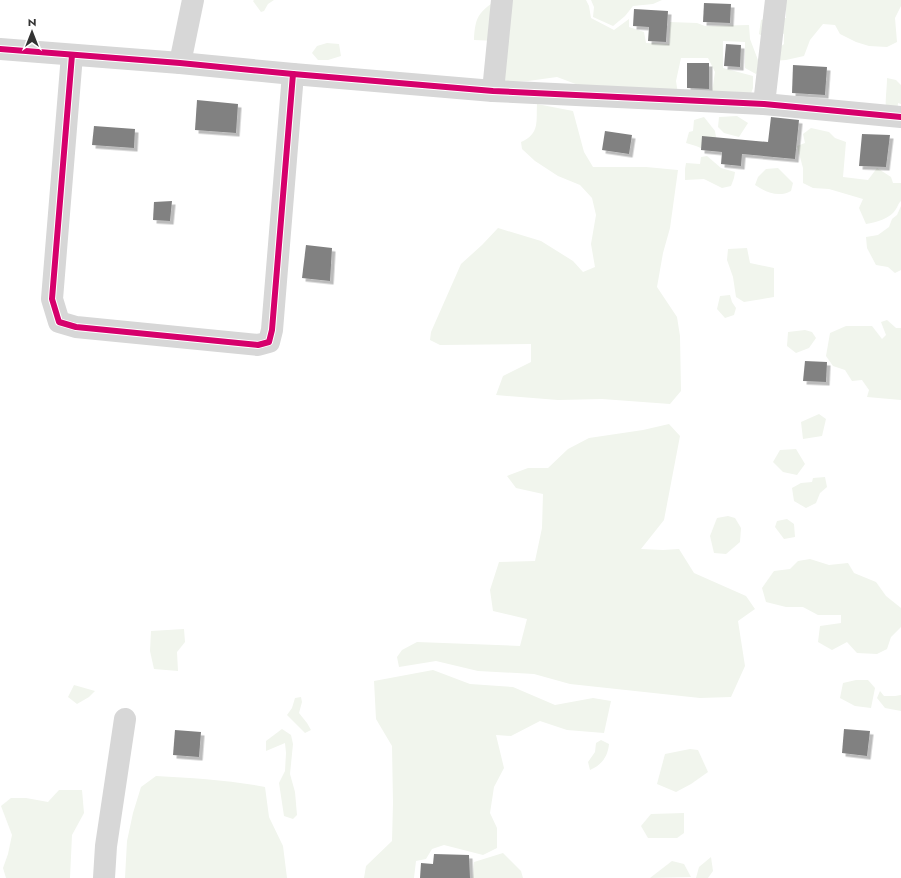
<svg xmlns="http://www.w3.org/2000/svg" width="901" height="878" font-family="Jost,sans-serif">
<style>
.green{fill:#f1f5ed}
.building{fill:#818181;filter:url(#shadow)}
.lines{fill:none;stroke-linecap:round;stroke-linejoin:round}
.minor{stroke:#d7d7d7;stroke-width:22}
.cycleway-casing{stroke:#fff;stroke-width:8}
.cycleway{stroke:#d6006c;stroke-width:6}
</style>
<defs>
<filter id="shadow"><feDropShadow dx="3.5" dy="3.5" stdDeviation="0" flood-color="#0004"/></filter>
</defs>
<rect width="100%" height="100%" fill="#fff"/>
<g class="green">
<polygon points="254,0 274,0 268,4 264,11 261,12 253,1"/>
<path d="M497,0H586L589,6L591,18L614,30L629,19V27L644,32L646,43L669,44L670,22L697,23L705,26L749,25L750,39L761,68L756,74L745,68V42L723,41V68L753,76V88L749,99L712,92L715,72L708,58H681L676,81L679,101L581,86L557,77L528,81L499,82L497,41L474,40C475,18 478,12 497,0Z"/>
<polygon points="591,0 662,0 653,4 633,6 625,16 613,26 593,17 594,7"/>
<polygon points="771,0 901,0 901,6 895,18 897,42 887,47 869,46 856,42 840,34 835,25 823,24 810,40 804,56 786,60 772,61 775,51 784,44 784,34 775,31 767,39 759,34 761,20 767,18 786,18 786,5"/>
<polygon points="327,43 339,44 341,56 328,60 318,60 312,53 317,46"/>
<path d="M887,78L896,80L901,85V104L898,103L897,113L886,110C885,99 887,89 887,78Z"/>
<path d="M537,104L573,111L584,152L593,167H646L678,170L670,228L663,253L657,287L677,317L680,336L681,391L670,404L602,399L558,400L496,395L503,376L531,362V344L440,345L430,340L431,332L461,264L482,245L498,228L541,241L573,261L583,272L595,267L591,244L596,215L592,198L580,185L558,176L535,161L522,149L521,142C540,134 536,121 537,104Z"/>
<polygon points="737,116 748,123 739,137 724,133 718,127 719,117"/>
<polygon points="704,117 715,131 717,143 708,151 696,146 686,143 689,132 693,131 694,120"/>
<path d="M811,128L829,132L835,138L846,142L843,177L868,180L877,168L891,177L893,183H901V201C898,204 898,206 896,209C890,219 877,222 866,224L859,208L863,199L829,189L813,188L803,183V168L797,146L805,143L803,134Z"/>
<polygon points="707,156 721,168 735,172 734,178 731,186 722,188 704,179 685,180 685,169 686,163 700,164 701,157"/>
<path d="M778,168L793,183L791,191C778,198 766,192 755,185L758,177L766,169Z"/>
<polygon points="901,206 901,270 895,273 888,267 876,265 867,248 866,237 878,235 889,227 892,219 897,215"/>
<polygon points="747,248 750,263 774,268 774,297 744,302 736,297 733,277 727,260 728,249"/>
<polygon points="730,295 732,302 736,308 734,315 725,318 717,309 720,296"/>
<polygon points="887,320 896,328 901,328 901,400 867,397 869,390 862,380 852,381 845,370 833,366 826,356 830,333 846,326 872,326 882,339 886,335 881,322"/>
<polygon points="805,330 812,332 816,338 809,348 796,353 787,346 788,332"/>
<polygon points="819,414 826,419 822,436 803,439 801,422"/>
<polygon points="669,424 680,436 664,520 641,549 663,550 679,549 694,573 746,596 755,609 738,621 745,666 731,697 700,698 570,684 534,674 478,671 436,661 399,667 397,657 402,650 417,642 520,646 527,619 493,611 490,590 499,562 535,561 542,528 543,494 516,488 507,476 528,468 548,468 568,449 589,438 643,430"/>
<polygon points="796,449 805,464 797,475 783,472 773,462 780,450"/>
<polygon points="825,477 827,487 820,493 816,503 806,508 794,501 792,488 801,483 812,482 813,478"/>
<polygon points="728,516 735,518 741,528 740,542 726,554 714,553 710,536 717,518"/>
<polygon points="787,519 794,524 795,537 784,539 775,527 777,521"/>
<polygon points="810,559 829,565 848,563 854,573 876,582 886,596 901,608 901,627 891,637 887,649 877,654 857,653 847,642 832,650 818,642 820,626 841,623 841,615 818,615 803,607 786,607 766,602 762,588 774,571 790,569 798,561"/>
<polygon points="184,629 185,642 177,652 178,671 154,669 150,651 151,631"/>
<polygon points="433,670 470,684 513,687 555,705 593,698 611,701 604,733 567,730 540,721 511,736 496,735 504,768 494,787 490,813 497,828 497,848 483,855 444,845 432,849 426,859 416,861 414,878 364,878 366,866 392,841 393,803 392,746 376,719 374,681"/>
<polygon points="856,680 868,680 875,688 871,708 855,706 840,698 843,683"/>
<polygon points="74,685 95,691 89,697 77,704 68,697"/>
<polygon points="880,691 884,696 895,696 901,695 901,711 885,708 877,698"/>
<polygon points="301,697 302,702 299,713 307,723 311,730 305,733 287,715 292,708 295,698"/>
<polygon points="282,729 291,735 293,744 290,774 295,792 297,815 293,819 284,816 279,783 285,771 286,753 285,743 266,751 266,741"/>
<path d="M601,740L609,744C608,756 602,765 590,770L588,762L595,752L596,743Z"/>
<polygon points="690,749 698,750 708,772 691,784 676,792 657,784 665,754"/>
<path d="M156,776C193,778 229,780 265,787L269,817L283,846L287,878H125L127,841L133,813L141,787Z"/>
<polygon points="59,790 82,790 84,813 72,835 70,878 6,878 3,868 8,854 12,835 1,806 11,798 26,798 48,802"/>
<polygon points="684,813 684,833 677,838 648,838 641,826 651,814"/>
<polygon points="503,853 521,871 523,878 473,878 474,862"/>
<polygon points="711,857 713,871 708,878 696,878 699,867"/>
<polygon points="672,861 684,864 691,877 650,878"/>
</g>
<g class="building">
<polygon points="704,3 731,4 730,23 703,22"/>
<polygon points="634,9 668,11 666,42 648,41 649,27 633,26"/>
<polygon points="726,44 741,45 740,67 724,66"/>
<polygon points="687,63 709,63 709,89 687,88"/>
<polygon points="793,65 827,67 825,95 792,93"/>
<polygon points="197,100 238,104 236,133 195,130"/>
<polygon points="771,117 799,120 795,159 742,154 741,166 721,164 722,152 701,150 702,136 768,142"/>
<polygon points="94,126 135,129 134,148 92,145"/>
<polygon points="605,131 632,135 629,154 602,150"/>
<polygon points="862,134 890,135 886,167 859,166"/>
<polygon points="172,201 170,221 153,220 154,202"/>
<polygon points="306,245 332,248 330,281 302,278"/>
<polygon points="805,361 827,362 826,382 803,381"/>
<polygon points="844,729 870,731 867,756 842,753"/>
<polygon points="175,730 201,732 199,757 173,755"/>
<polygon points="434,854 469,855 470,878 420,878 421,863 433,864"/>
</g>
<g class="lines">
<g class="minor">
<polyline points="0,49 180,63 293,74 493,91 764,104 901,117"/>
<polyline points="72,55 52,299 59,322 76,327 258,345 269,342 272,330 293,74"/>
<polyline points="180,63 193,0"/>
<polyline points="493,91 502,0"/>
<polyline points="764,104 776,0"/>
<polyline points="104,878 106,846 125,719"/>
</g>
<g class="cycleway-casing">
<g id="cycleway">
<polyline points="0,49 180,63 293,74 493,91 764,104 901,117"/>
<polyline points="72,55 52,299 59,322 76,327 258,345 269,342 272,330 293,74"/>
</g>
</g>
<use href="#cycleway" class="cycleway"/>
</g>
<g transform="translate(32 32)" stroke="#ffffff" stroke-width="3" paint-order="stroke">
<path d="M0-3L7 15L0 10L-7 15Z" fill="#333333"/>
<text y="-6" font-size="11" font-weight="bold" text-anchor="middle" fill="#333333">N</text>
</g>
</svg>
